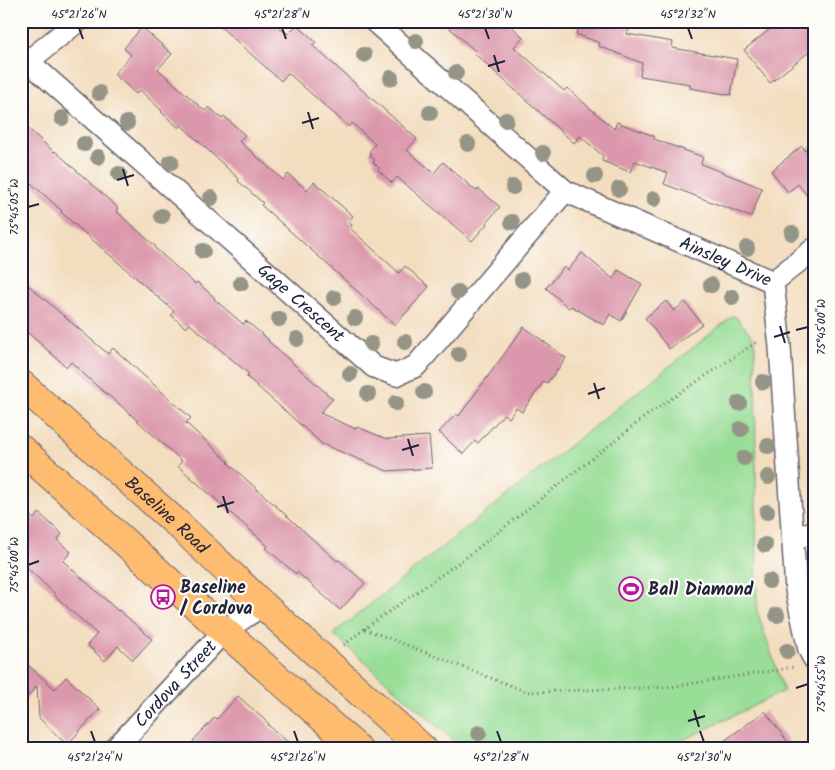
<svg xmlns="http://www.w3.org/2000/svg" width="835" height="770" font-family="Kalam,sans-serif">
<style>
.green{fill:#99de97;stroke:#5e8069}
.building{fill:#db98ac}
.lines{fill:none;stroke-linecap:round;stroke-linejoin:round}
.street-casing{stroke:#6b6369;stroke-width:24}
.primary-casing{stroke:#6b6369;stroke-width:30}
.path{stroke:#6b6369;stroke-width:3;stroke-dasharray:1 4;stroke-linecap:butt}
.street{stroke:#fff;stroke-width:21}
.primary{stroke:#fdbc6f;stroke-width:28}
.tree{fill:#949586}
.ticks{fill:none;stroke:#22223b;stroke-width:2}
.labels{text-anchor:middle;stroke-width:4.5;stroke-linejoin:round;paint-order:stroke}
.street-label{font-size:18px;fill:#22223b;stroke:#fdfcf7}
.poi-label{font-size:18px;font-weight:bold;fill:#22223b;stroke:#fdfcf7;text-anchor:start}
.neatline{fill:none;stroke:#22223b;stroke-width:2}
.ticks-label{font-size:12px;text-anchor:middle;fill:#22223b}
</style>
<rect width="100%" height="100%" fill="#fdfcf7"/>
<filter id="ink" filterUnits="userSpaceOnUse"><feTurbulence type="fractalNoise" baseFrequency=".02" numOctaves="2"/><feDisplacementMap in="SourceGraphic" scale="10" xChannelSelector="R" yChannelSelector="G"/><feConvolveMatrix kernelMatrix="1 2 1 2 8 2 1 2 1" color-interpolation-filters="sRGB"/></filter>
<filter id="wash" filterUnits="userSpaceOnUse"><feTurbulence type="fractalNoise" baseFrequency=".0096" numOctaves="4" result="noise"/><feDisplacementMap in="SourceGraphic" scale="20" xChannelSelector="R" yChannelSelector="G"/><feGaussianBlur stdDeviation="1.12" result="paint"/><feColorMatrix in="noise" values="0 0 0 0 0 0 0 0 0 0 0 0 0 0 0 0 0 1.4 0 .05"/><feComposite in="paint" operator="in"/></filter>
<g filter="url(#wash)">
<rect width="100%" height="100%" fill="#f3ddbf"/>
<polygon class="green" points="734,315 755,339 757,611 784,691 665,749 463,749 333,634"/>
<g id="blocks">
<g class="building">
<polygon points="214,21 273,21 283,31 284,30 288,34 297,25 316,42 312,45 417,139 407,150 434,173 443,162 476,191 479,189 500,207 486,223 487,224 472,241 397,177 392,183 378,170 379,168 373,162 375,160 370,156 372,155 369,152 375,144 352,123 349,127 288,73 281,81"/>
<polygon points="442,21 506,21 523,37 514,47 564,91 567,88 614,129 617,122 654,136 654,139 703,157 701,164 762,188 751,217 664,184 668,173 635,161 630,172 602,161 603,156 580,136 574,143 475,54 476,52"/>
<polygon points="581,21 615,21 630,27 627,34 673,42 672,48 737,59 731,95 690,88 690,84 640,76 642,63 599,46 600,43 576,34"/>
<polygon points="780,21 814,21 814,48 770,83 744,50"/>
<polygon points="142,27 172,54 158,69 205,111 209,107 222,119 224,116 245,135 239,141 283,180 288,174 307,190 314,182 353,216 348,222 352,225 350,228 399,273 405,266 429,287 395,325 261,205 263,203 238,181 239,179 181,125 179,128 161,112 162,111 140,90 136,94 114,74 131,55 124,48"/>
<polygon points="21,122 54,152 55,151 118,208 116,211 156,247 155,248 195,284 197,282 215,298 214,299 243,324 246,321 269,340 268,341 333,399 320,413 356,429 357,427 387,439 429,436 432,468 387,471 322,444 247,377 249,374 190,324 186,328 171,315 174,311 64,215 61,212 62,211 21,174"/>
<polygon points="814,144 814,205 798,184 788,192 771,171 802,146 805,151"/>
<polygon points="582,253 613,279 618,270 642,284 621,321 610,314 604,325 571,306 569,308 546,288 564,267 568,270"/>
<polygon points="21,279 108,354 113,348 191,418 186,423 229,462 228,463 337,561 339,560 365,583 340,610 297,572 296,574 266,548 268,546 178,466 182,461 119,404 97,386 71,362 67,367 21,327"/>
<polygon points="666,301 674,311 685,302 702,324 669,349 645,318"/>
<polygon points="524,327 566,358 547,383 544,381 522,412 516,408 509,418 504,414 478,443 475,441 463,454 439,432 456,414 459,416"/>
<polygon points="21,508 34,519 39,513 62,534 57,540 71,552 63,561 118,611 119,610 152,639 133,660 118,646 105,661 87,645 97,634 54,595 55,594 21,562"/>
<polygon points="21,659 55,689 66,677 100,709 67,745 39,718 37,686 21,704"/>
<polygon points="238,696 269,724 268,725 296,749 201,749 193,741 215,717 217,719"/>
<polygon points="765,711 793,749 713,749"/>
</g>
</g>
</g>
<g filter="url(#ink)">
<use href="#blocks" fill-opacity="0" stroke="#6b6369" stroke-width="1"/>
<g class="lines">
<g class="street-casing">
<g id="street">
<path id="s1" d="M374,21L565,191L773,282"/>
<path id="s2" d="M21,55L374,367L396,375L416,366L565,191"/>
<polyline points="21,67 78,21"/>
<polyline points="773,282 780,347 796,590 809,650 814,659"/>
<polyline points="773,282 814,249"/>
<polyline points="793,540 814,531"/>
<path id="s3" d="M115,749L224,631L263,605"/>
</g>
</g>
<g class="primary-casing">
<g id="primary">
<path id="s4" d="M21,384L182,528L263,605L423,749"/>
<polyline points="21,449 224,631 358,749"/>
</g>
</g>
<g class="path">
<polyline points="365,629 527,692 671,687 795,667"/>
<polyline points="344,645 364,629 464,559 650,413 758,341"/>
</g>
<use href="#street" class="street"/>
<use href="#primary" class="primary"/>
</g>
<g class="tree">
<circle cx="416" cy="41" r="8"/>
<circle cx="364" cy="55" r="8"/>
<circle cx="456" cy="73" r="8"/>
<circle cx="391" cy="78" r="8"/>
<circle cx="99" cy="93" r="8"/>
<circle cx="430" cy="113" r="8"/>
<circle cx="62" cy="118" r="8"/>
<circle cx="506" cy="120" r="8"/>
<circle cx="127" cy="123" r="8"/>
<circle cx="84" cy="144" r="8"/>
<circle cx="468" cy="144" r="8"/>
<circle cx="543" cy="153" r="8"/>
<circle cx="98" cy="157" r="8"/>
<circle cx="171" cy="162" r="8"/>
<circle cx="119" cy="174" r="8"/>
<circle cx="595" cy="176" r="8"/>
<circle cx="513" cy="187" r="8"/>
<circle cx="619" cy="189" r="8"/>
<circle cx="211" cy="198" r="8"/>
<circle cx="654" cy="199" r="8"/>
<circle cx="162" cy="216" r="8"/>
<circle cx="512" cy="222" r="8"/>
<circle cx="792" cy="233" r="8"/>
<circle cx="747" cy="248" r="8"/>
<circle cx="203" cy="251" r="8"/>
<circle cx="522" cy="280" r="8"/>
<circle cx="241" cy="283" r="8"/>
<circle cx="711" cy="285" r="8"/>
<circle cx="458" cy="292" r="8"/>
<circle cx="732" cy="297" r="8"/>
<circle cx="334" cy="298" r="8"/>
<circle cx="355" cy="318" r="8"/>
<circle cx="279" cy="319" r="8"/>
<circle cx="297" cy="339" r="8"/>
<circle cx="405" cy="342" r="8"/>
<circle cx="371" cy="344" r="8"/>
<circle cx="459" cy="354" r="8"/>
<circle cx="350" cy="374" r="8"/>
<circle cx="763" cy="382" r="8"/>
<circle cx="424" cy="392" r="8"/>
<circle cx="368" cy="394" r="8"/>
<circle cx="396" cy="403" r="8"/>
<circle cx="739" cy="403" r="8"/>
<circle cx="741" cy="429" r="8"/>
<circle cx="768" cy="446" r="8"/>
<circle cx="744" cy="458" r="8"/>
<circle cx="768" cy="477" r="8"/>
<circle cx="767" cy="512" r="8"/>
<circle cx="765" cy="545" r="8"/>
<circle cx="769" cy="581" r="8"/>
<circle cx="777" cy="615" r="8"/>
<circle cx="787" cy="651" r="8"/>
<circle cx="479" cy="733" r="8"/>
</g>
</g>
<path class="ticks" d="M79,28L83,39M282,28L286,39M485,28L489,39M688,28L692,39M494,55L499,72M488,66L505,61M308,112L313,129M302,123L319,118M123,169L128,186M117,180L134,175M28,207L39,204M780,326L785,343M796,330L808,327M774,337L790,332M594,383L599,399M588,394L605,388M408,439L413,456M402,450L419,445M223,496L228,513M217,507L234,502M28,565L39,561M796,688L808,684M694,710L699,727M688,721L705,716M91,731L95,742M294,731L298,742M497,731L501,742M700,731L704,742"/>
<defs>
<g id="stadium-ring" transform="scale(1.25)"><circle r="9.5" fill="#fdfcf7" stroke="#b5179e" stroke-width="1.5"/><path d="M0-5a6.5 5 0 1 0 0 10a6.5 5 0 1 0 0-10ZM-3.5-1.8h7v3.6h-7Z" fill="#b5179e"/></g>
<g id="bus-ring" transform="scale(1.25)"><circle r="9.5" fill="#fdfcf7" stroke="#b5179e" stroke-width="1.5"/><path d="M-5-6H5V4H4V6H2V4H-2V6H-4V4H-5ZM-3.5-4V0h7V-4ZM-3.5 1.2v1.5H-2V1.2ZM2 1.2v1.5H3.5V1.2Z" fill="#b5179e"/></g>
</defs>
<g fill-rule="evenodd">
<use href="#stadium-ring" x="631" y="589"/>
<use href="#bus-ring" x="163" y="597"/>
</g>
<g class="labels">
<g class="street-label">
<text dy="6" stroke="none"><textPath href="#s1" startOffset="431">Ainsley Drive</textPath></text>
<text dy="6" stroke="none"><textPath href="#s2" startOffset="374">Gage Crescent</textPath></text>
<text dy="6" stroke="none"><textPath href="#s4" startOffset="196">Baseline Road</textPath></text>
<text dy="6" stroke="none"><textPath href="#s3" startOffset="89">Cordova Street</textPath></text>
</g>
<g class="poi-label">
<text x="180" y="593">Baseline<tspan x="180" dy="21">/ Cordova</tspan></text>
<text x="648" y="595">Ball Diamond</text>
</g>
</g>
<rect width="835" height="770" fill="none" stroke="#fdfcf7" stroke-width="55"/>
<rect x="28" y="28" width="780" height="714" class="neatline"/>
<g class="ticks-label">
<text x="79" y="18">45°21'26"N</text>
<text x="282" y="18">45°21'28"N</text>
<text x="485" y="18">45°21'30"N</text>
<text x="688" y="18">45°21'32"N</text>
<text transform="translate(14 207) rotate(-90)" y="4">75°45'05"W</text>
<text transform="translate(821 327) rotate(-90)" y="4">75°45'00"W</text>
<text transform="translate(14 565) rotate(-90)" y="4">75°45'00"W</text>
<text transform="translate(821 684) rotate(-90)" y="4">75°44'55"W</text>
<text x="95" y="761">45°21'24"N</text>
<text x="298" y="761">45°21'26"N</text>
<text x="501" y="761">45°21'28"N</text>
<text x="704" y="761">45°21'30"N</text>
</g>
</svg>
